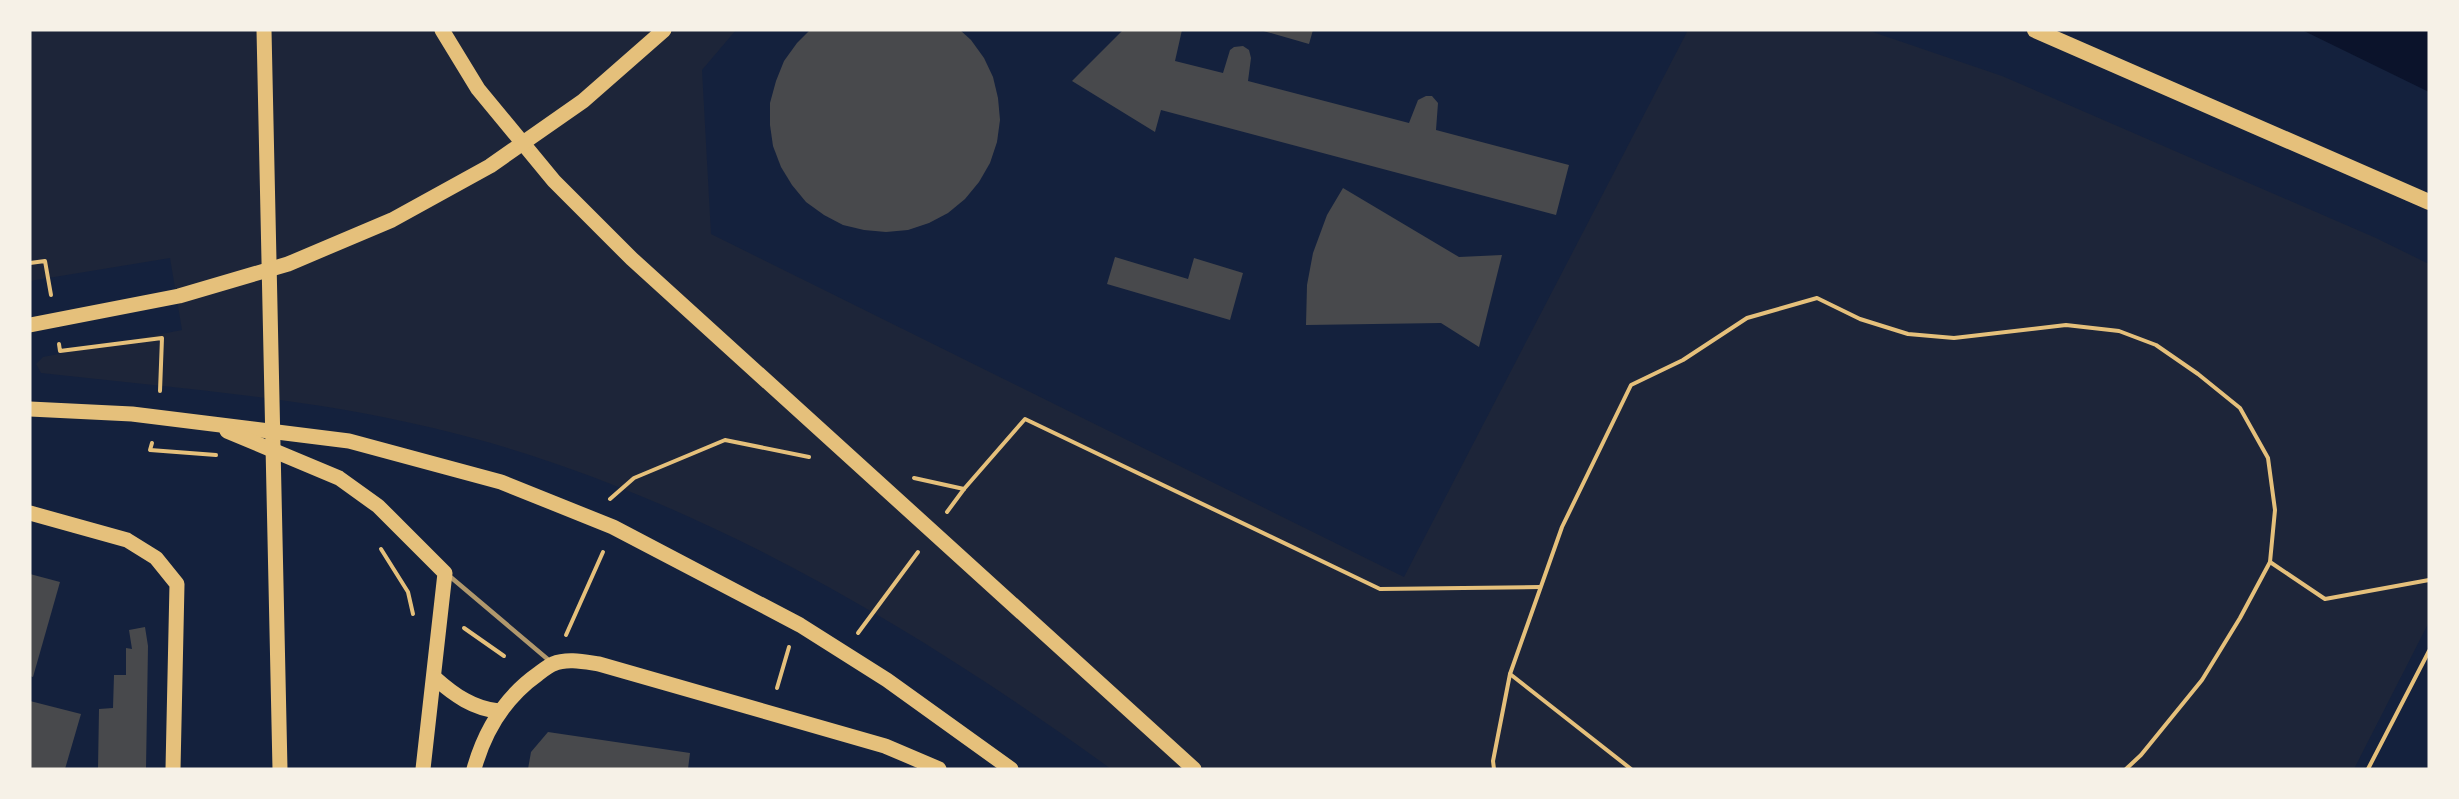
<svg xmlns="http://www.w3.org/2000/svg" width="2459" height="799" font-family="Signika,sans-serif">
<style>
.green{fill:#1d2539}
.water{fill:#0b132b}
.building{fill:#48494c}
.lines{fill:none;stroke-linecap:round;stroke-linejoin:round}
.path{stroke:#e5c07b;stroke-width:4}
.service{stroke:#b1986c;stroke-width:4.5}
.primary{stroke:#e5c07b;stroke-width:15}
.trunk{stroke:#e5c07b;stroke-width:16}
</style>
<rect width="100%" height="100%" fill="#14213d"/>
<path class="green" d="M30,30H736L702,70L711,234L1404,577L1688,30H1867L2002,76L2376,238L2429,264V622L2354,769H1111C910,623 676,485 433,428C305,397 172,388 41,373L36,364L43,357L182,330L170,258L30,281Z"/>
<polygon class="water" points="2302,30 2429,30 2429,92"/>
<g class="building">
<polygon points="810,30 960,30 971,40 984,58 993,77 998,98 1000,120 997,142 990,163 979,182 965,199 948,213 929,223 908,230 886,232 864,230 843,225 824,215 806,202 792,185 781,167 773,146 770,125 770,103 776,81 784,61 797,43"/>
<polygon points="1123,30 1182,30 1175,61 1223,73 1230,50 1234,47 1243,46 1249,50 1251,58 1248,81 1409,123 1418,100 1426,96 1432,96 1438,103 1436,130 1569,165 1556,215 1161,110 1155,132 1072,81"/>
<polygon points="1260,30 1313,30 1309,44"/>
<polygon points="1343,188 1459,257 1502,255 1479,347 1441,323 1306,325 1307,285 1313,253 1327,215"/>
<polygon points="1115,257 1188,279 1194,258 1243,273 1230,320 1107,284"/>
<polygon points="30,574 60,582 33,677 30,676"/>
<polygon points="145,627 148,646 146,769 98,769 99,709 113,708 114,675 126,675 126,648 132,649 129,630"/>
<polygon points="30,701 81,714 65,769 30,769"/>
<polygon points="548,732 690,753 688,769 528,769 531,752"/>
</g>
<g class="lines">
<g class="path">
<polyline points="30,263 45,261 51,295"/>
<polyline points="59,344 60,351 162,338 160,391"/>
<polyline points="152,443 150,450 216,455"/>
<polyline points="914,478 964,489"/>
<polyline points="610,499 634,478 725,440 809,457"/>
<polyline points="947,512 964,489 1025,419 1380,589 1540,587"/>
<polyline points="381,549 408,592 413,614"/>
<polyline points="2270,562 2325,599 2429,580"/>
<polyline points="464,628 504,656"/>
<polyline points="858,633 918,552"/>
<polyline points="566,635 603,552"/>
<polyline points="1510,674 1631,769"/>
<polyline points="777,688 789,647"/>
<polyline points="1494,769 1493,761 1510,674 1562,527 1631,385 1683,360 1747,318 1817,298 1860,319 1908,334 1954,338 2066,325 2119,331 2156,345 2198,374 2240,408 2268,458 2275,510 2270,562 2240,618 2202,680 2141,755 2126,769"/>
<polyline points="2368,769 2429,651"/>
</g>
<polyline class="service" points="447,574 551,662"/>
<g class="primary">
<polyline points="264,30 280,769"/>
<polyline points="442,30 478,89 554,181 632,259 1194,769"/>
<polyline points="30,325 179,296 288,264 392,220 490,166 583,101 664,30"/>
<polyline points="30,409 132,414 349,441 501,482 613,527 800,625 887,680 1011,769"/>
<polyline points="227,431 339,478 378,506 445,573 423,769"/>
<polyline points="30,513 127,540 156,558 177,584 173,769"/>
<path d="M435,678C454,695 474,709 499,711"/>
<path d="M474,769C485,730 504,698 538,674C542,671 548,666 553,664C567,658 585,662 599,664L885,746L939,769"/>
</g>
<polyline class="trunk" points="2035,30 2429,202"/>
</g>
<rect width="2459" height="799" fill="none" stroke="#f6f1e7" stroke-width="63"/>
</svg>
